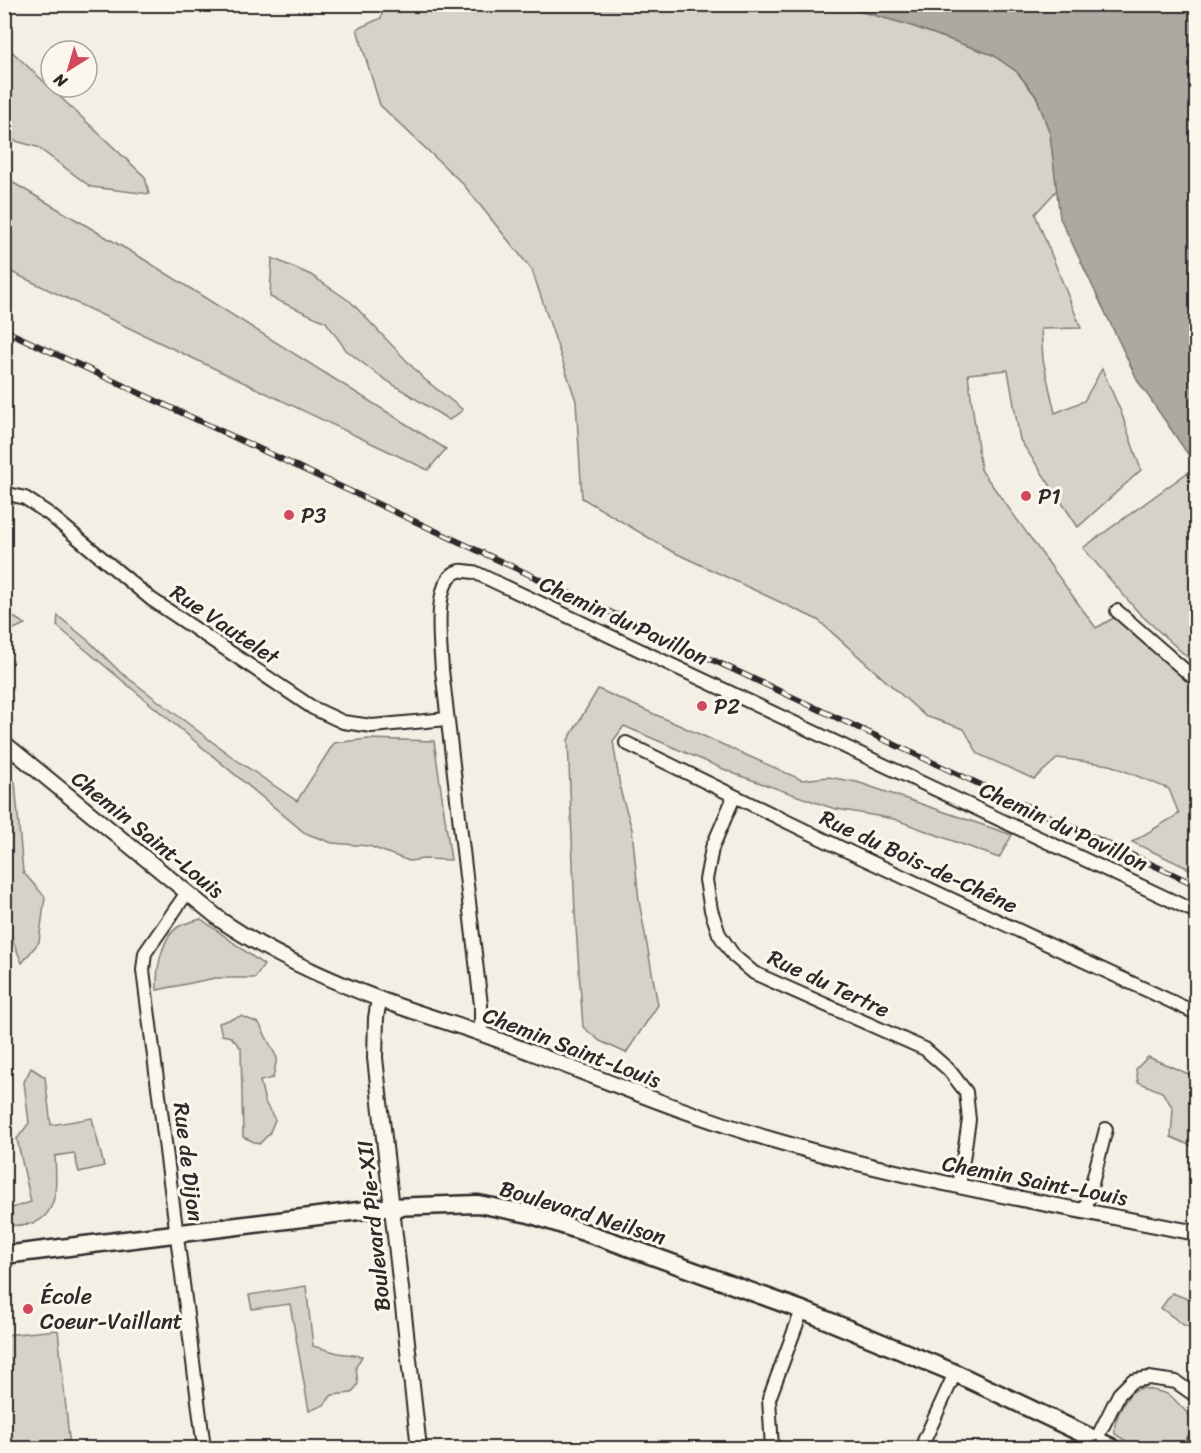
<svg xmlns="http://www.w3.org/2000/svg" width="1201" height="1453" font-family="Sriracha,sans-serif">
<style>
.green{fill:#d5d2c9;stroke:#807e7a;stroke-width:1.5}
.water{fill:#aca9a2;stroke:#787772;stroke-width:1.5}
.lines{fill:none;stroke-linecap:round;stroke-linejoin:round}
.minor-casing{stroke:#2b2b2b;stroke-width:16}
.tertiary-casing{stroke:#2b2b2b;stroke-width:18}
.secondary-casing{stroke:#2b2b2b;stroke-width:21}
.minor{stroke:#fbf7ec;stroke-width:12}
.tertiary{stroke:#fbf7ec;stroke-width:14}
.secondary{stroke:#fbf7ec;stroke-width:16}
.rail-casing{stroke:#2b2b2b;stroke-width:6}
.rail{stroke:#fbf7ec;stroke-width:4;stroke-dasharray:11;stroke-linecap:butt}
.poi-dot{fill:#d1495b;stroke:#fbf7ec;stroke-width:2}
.labels{text-anchor:middle;stroke-width:6;stroke-linejoin:round;paint-order:stroke}
.poi-label{font-size:22px;fill:#2b2b2b;stroke:#fbf7ec;text-anchor:start}
.street-label{font-size:22px;fill:#2b2b2b;stroke:#fbf7ec}
</style>
<rect width="100%" height="100%" fill="#f3efe4"/>
<filter id="ink" filterUnits="userSpaceOnUse"><feTurbulence type="fractalNoise" baseFrequency=".0167" numOctaves="2"/><feDisplacementMap in="SourceGraphic" scale="12" xChannelSelector="R" yChannelSelector="G"/><feConvolveMatrix kernelMatrix="1 2 1 2 8 2 1 2 1" color-interpolation-filters="sRGB"/></filter>
<g filter="url(#ink)">
<g class="green">
<polygon points="384,5 837,5 906,24 993,55 1017,72 1037,98 1050,134 1057,190 1035,214 1081,328 1041,329 1043,360 1055,413 1084,401 1102,369 1121,412 1141,470 1078,527 1020,440 1008,370 968,374 981,470 1096,628 1117,616 1196,686 1196,872 1132,842 1179,814 1169,789 1110,765 1058,758 1034,779 978,754 964,729 925,716 818,620 671,551 582,498 576,401 532,270 463,184 380,105 357,29 381,18"/>
<polygon points="4,44 145,177 149,194 91,187 37,147 5,138"/>
<polygon points="5,178 140,257 446,449 428,470 5,269"/>
<polygon points="272,258 311,275 351,302 423,378 463,410 449,420 378,375 346,350 326,322 270,297"/>
<polygon points="1187,473 1196,482 1196,665 1139,613 1083,548"/>
<polygon points="5,612 25,624 5,633"/>
<polygon points="58,616 90,642 120,672 235,759 297,801 334,743 368,739 434,741 451,860 424,859 409,861 369,846 332,843 305,833 57,626"/>
<polygon points="598,689 802,780 828,777 857,782 1012,835 999,858 894,819 832,808 735,774 624,726 613,741 621,793 632,829 639,901 658,1005 626,1053 600,1041 583,1027 575,913 568,740"/>
<polygon points="5,774 15,782 23,872 45,897 39,942 22,963 5,921"/>
<path d="M201,919L264,965L255,978H215L157,990C156,972 161,938 178,927C184,923 194,921 201,919Z"/>
<polygon points="241,1016 259,1023 277,1058 273,1078 260,1081 265,1102 275,1120 269,1134 259,1144 243,1137 241,1048 231,1037 222,1035 219,1023"/>
<polygon points="1148,1057 1196,1077 1196,1148 1171,1137 1173,1108 1162,1092 1138,1082 1136,1069"/>
<path d="M31,1068L45,1077L51,1125L92,1118L104,1166L79,1172L74,1153L55,1156C56,1177 60,1209 38,1221C30,1226 14,1225 5,1226V1210L31,1202L17,1139L29,1123L24,1082Z"/>
<polygon points="306,1286 313,1346 338,1353 362,1356 356,1367 358,1384 352,1393 332,1395 324,1405 309,1411 290,1304 252,1309 249,1295"/>
<polygon points="1172,1293 1196,1302 1196,1328 1185,1326 1161,1308"/>
<polygon points="58,1330 70,1448 5,1448 5,1335"/>
<path d="M1143,1388L1165,1393L1174,1399L1192,1418L1193,1428L1180,1448H1137L1115,1434C1112,1423 1123,1403 1130,1394C1133,1390 1138,1389 1143,1388Z"/>
</g>
<polygon class="water" points="837,5 1196,5 1196,466 1138,381 1060,218 1050,134 1037,97 1017,72 993,55 906,24"/>
<g class="lines">
<g class="minor-casing">
<g id="minor">
<polyline points="4,493 25,498 49,514 151,599 313,708 343,722 372,726 447,719"/>
<polyline points="1117,611 1196,680"/>
<polyline points="626,743 841,848 1196,1013"/>
<polyline points="734,797 712,848 706,880 711,910 719,934 734,956 754,973 925,1049 949,1070 966,1092 969,1120 959,1186"/>
<polyline points="186,894 145,953 143,970 204,1448"/>
<path d="M481,1034V1005L442,670C441,648 431,579 459,571C463,570 469,572 474,572C715,685 956,798 1196,912"/>
<polyline points="1085,1211 1106,1129"/>
<polyline points="1096,1440 1119,1394 1132,1381 1149,1378 1176,1382 1196,1396"/>
<polyline points="772,1448 769,1399 802,1310"/>
<polyline points="924,1448 924,1441 955,1373"/>
<polyline points="1191,1448 1196,1438"/>
</g>
</g>
<g class="tertiary-casing">
<g id="tertiary">
<path d="M4,743L222,921C271,954 324,978 379,999C413,1012 448,1022 482,1034C579,1069 674,1111 773,1140C912,1181 1055,1205 1196,1233"/>
<polyline points="379,999 376,1018 375,1058 419,1448"/>
</g>
</g>
<g class="secondary-casing">
<polyline id="secondary" points="4,1255 391,1207 478,1204 529,1214 611,1241 802,1310 955,1373 1113,1448"/>
</g>
<use href="#minor" class="minor"/>
<use href="#tertiary" class="tertiary"/>
<use href="#secondary" class="secondary"/>
<g class="rail-casing">
<polyline id="rail" points="4,330 1196,885"/>
</g>
<use href="#rail" class="rail"/>
</g>
</g>
<g class="poi-dot">
<circle cx="1026" cy="496" r="6"/>
<circle cx="289" cy="515" r="6"/>
<circle cx="702" cy="706" r="6"/>
<circle cx="28" cy="1309" r="6"/>
</g>
<g class="labels">
<g class="poi-label">
<text x="1038" y="504">P1</text>
<text x="301" y="523">P3</text>
<text x="714" y="714">P2</text>
<text x="40" y="1304">École<tspan x="40" dy="25">Coeur-Vaillant</tspan></text>
</g>
<g class="street-label">
<text transform="translate(624 620) rotate(25)" y="8">Chemin du Pavillon</text>
<text transform="translate(225 624) rotate(34)" y="8">Rue Vautelet</text>
<text transform="translate(1064 826) rotate(25)" y="8">Chemin du Pavillon</text>
<text transform="translate(148 834) rotate(39)" y="8">Chemin Saint-Louis</text>
<text transform="translate(919 861) rotate(25)" y="8">Rue du Bois-de-Chêne</text>
<text transform="translate(829 983) rotate(25)" y="8">Rue du Tertre</text>
<text transform="translate(572 1047) rotate(21)" y="8">Chemin Saint-Louis</text>
<text transform="translate(189 1162) rotate(83)" y="8">Rue de Dijon</text>
<text transform="translate(1035 1180) rotate(11)" y="8">Chemin Saint-Louis</text>
<text transform="translate(583 1212) rotate(17)" y="8">Boulevard Neilson</text>
<text transform="translate(373 1226) rotate(-96)" y="8">Boulevard Pie-XII</text>
</g>
</g>
<rect width="1201" height="1453" fill="none" stroke="#fbf7ec" stroke-width="24"/>
<rect x="12" y="12" width="1177" height="1429" fill="none" stroke="#2b2b2b" stroke-width="2" filter="url(#ink)"/>
<g transform="translate(69 69) rotate(217)"><circle r="28" fill="#fbf7ec" stroke="#a8a59f" stroke-width="1.5"/>
<path d="M0-4.5L10 22L0 15L-10 22Z" fill="#d1495b"/>
<text y="-9" font-size="16" font-weight="bold" text-anchor="middle" fill="#2b2b2b">N</text>
</g>
</svg>
